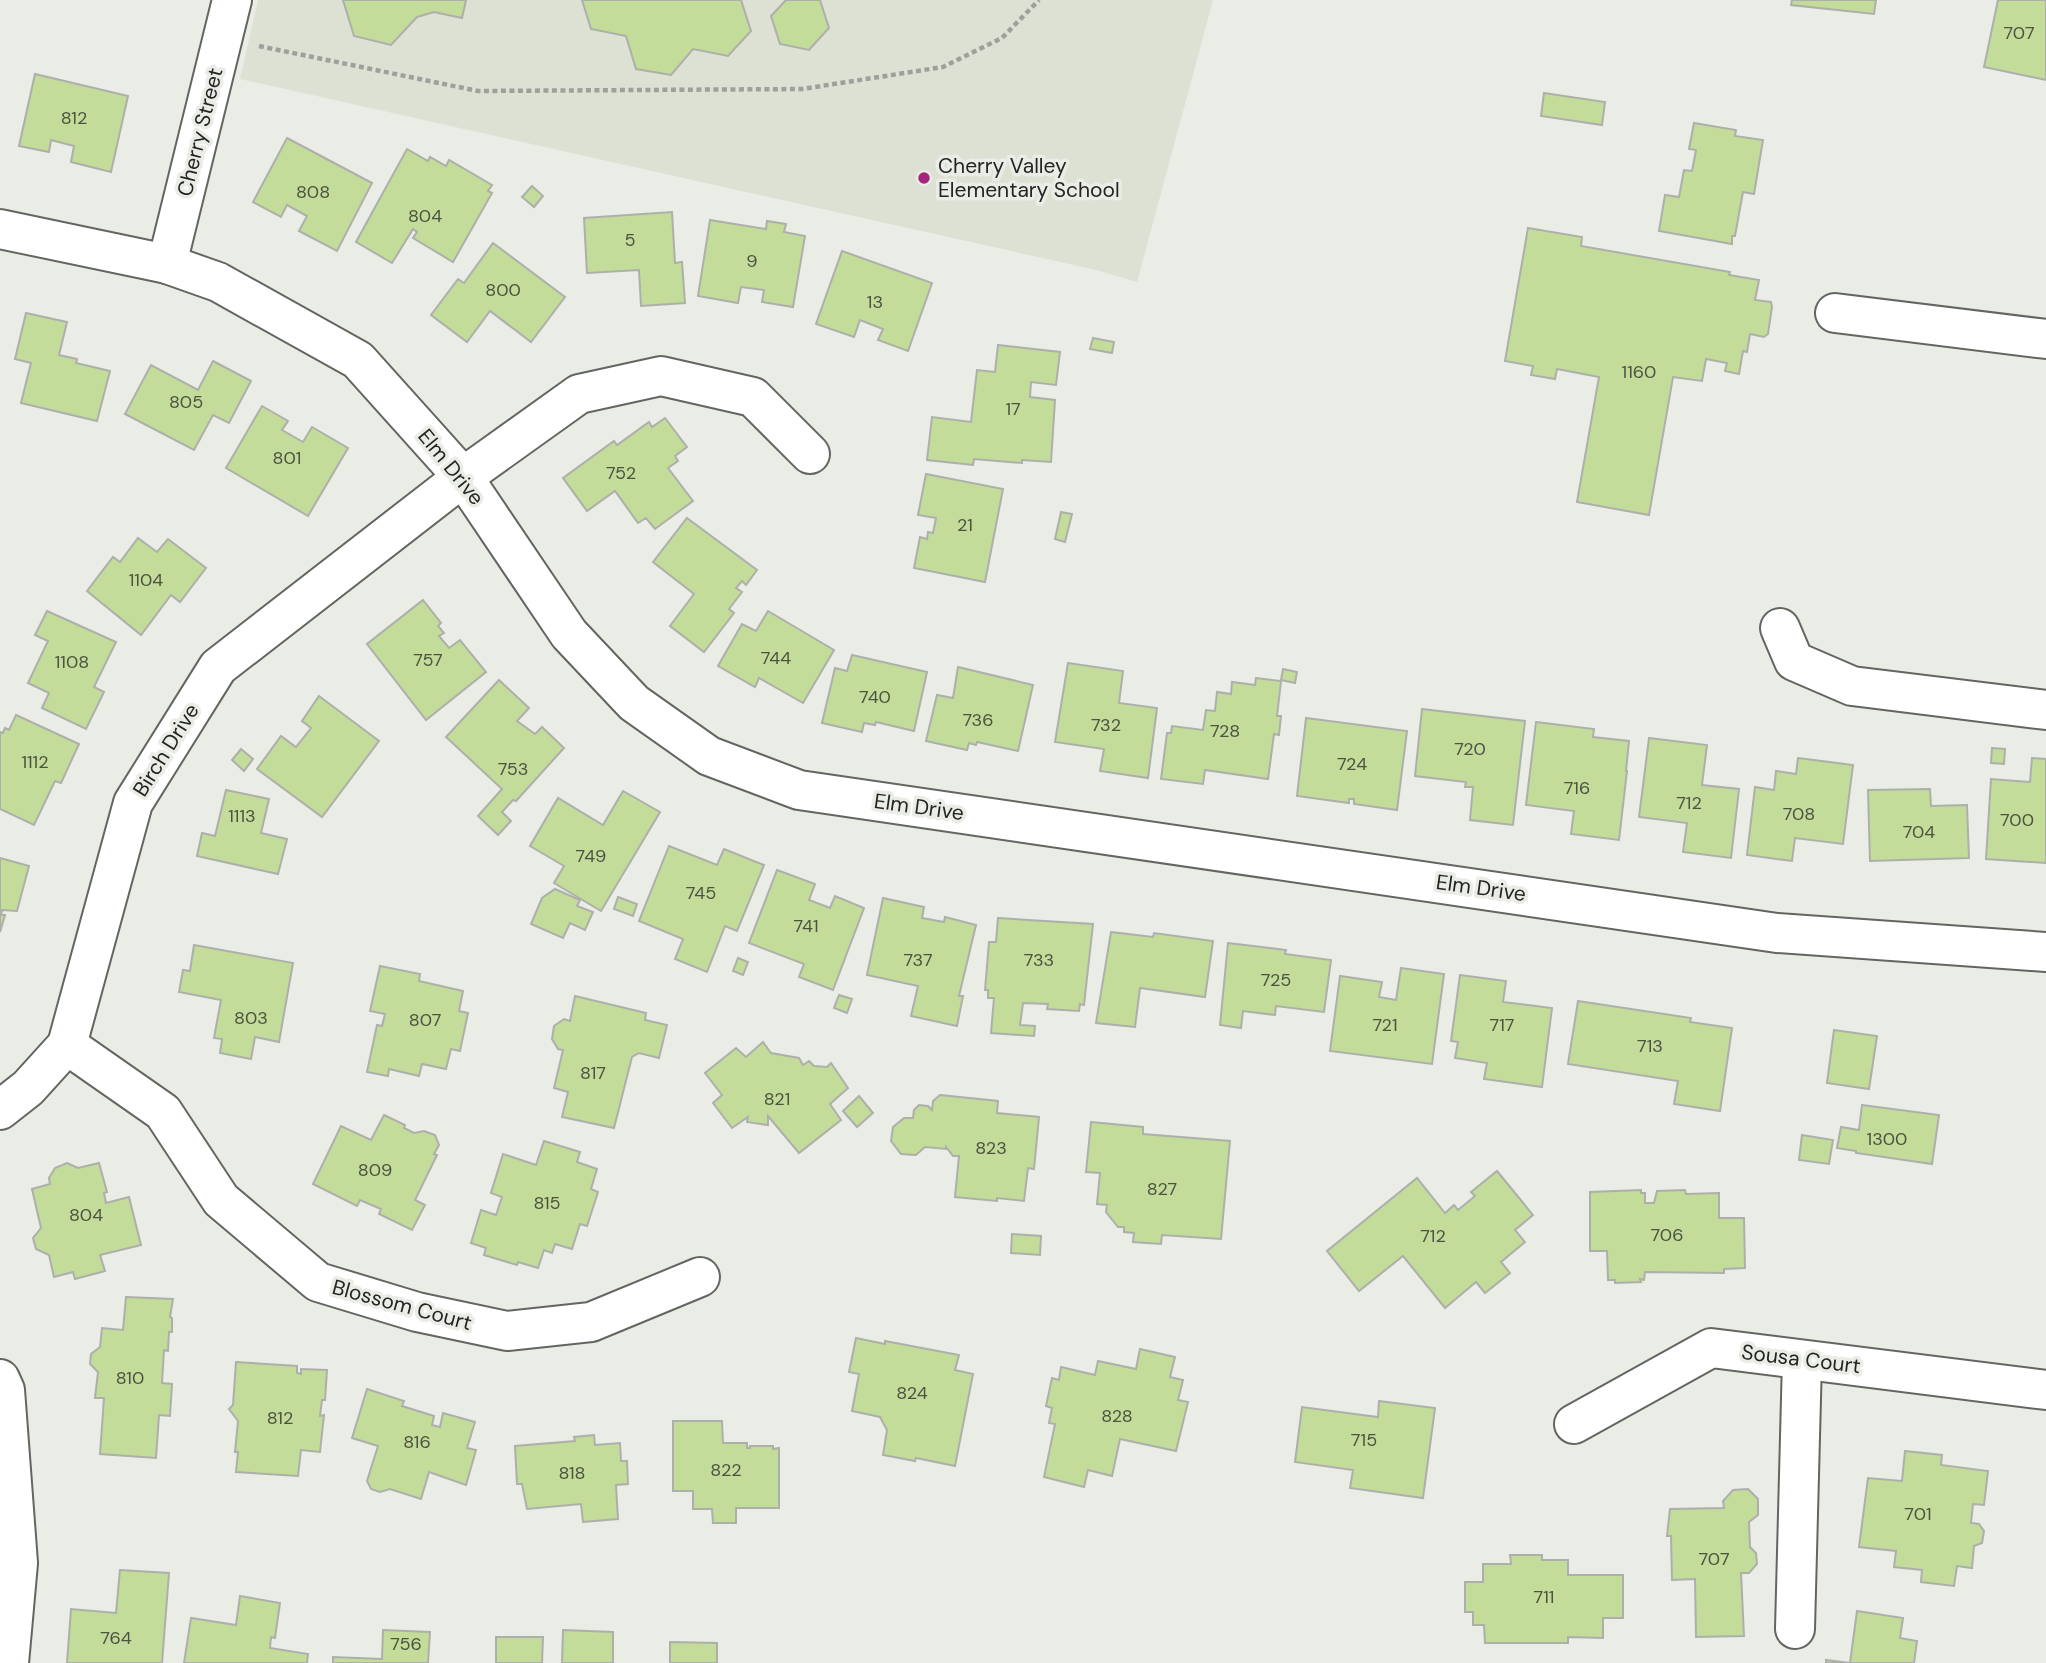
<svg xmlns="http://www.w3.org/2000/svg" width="2046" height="1663" font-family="'DM Sans',sans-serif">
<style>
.built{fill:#dce1d4}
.building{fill:#c3dc9a;stroke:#adb0aa;stroke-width:2}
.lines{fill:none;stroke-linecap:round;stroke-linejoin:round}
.minor-casing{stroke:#636660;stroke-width:42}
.path{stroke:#9ea09b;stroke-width:4.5;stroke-dasharray:5 3.5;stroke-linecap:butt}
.minor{stroke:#fff;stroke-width:38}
.poi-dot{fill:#a3287c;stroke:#eaece6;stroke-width:2.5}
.labels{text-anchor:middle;stroke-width:7;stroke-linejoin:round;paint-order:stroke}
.number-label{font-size:18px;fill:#4c5341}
.street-label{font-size:21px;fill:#242523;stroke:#eaece6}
.poi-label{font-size:21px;fill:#242523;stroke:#eaece6;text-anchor:start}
</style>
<rect width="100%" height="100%" fill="#eaece6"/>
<polygon class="built" points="258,0 1213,0 1137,282 1096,270 240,79"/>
<g class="building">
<polygon points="343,0 466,0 462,18 434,12 417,17 391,45 354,36"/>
<polygon points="582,0 741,0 751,31 728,56 693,49 671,75 636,69 626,36 591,29"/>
<polygon points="786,0 820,0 829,28 809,50 780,44 771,16"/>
<polygon points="1792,0 1876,0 1874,14 1791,5"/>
<polygon points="1998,0 2046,0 2046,80 1984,67"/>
<polygon points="35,74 128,96 111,172 71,162 74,146 51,140 49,152 19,146"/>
<polygon points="1544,93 1605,102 1602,125 1541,116"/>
<polygon points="1694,123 1736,130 1735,136 1763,140 1754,194 1743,192 1735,236 1732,236 1732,244 1659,231 1665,195 1679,197 1684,170 1692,171 1696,150 1689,149"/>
<polygon points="287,138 372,183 337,251 299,231 307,216 287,205 281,217 253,202"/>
<polygon points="407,149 428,161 430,157 446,166 449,160 492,185 488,191 492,193 453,262 413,238 417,232 413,229 392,263 356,242"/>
<polygon points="532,186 543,196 534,207 522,197"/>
<polygon points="672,212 675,263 682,262 685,303 641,306 639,270 587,273 584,218"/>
<polygon points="710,220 766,229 767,221 786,224 784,232 805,236 793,307 762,302 764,290 741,287 738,303 698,296"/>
<polygon points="1528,228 1582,237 1581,246 1730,272 1729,275 1759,280 1755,300 1771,302 1772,307 1768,334 1764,337 1750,334 1747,352 1743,351 1739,374 1725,371 1727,363 1706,359 1702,381 1673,377 1649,515 1577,502 1599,377 1557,369 1555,379 1531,375 1533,366 1505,361"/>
<polygon points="493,243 565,297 531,342 490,311 467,342 431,315 458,279 464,283"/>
<polygon points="842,251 932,283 908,351 878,340 883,329 860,320 854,337 816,324"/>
<polygon points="26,313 67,322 59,355 77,359 76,363 110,371 97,421 21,403 31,363 15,359"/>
<polygon points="1093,338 1114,342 1112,353 1090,349"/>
<polygon points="998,345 1060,352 1056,385 1031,382 1030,397 1055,400 1051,462 1022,460 1022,463 974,459 973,465 927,460 932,417 971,422 977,370 995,372"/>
<polygon points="213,361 251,381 229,423 213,415 194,450 125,414 151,365 198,390"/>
<polygon points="262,406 288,421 282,430 303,442 312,427 348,448 308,516 226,468"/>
<polygon points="665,418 687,447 675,456 678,461 668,468 693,501 655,529 646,518 638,523 615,491 587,511 563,478 614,441 617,445 649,422 652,427"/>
<polygon points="926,474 1003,489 985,582 914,568 920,537 927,539 928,532 933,533 936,518 918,515"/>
<polygon points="1061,512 1072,514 1065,542 1055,539"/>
<polygon points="687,518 757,570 746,585 742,581 736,588 742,592 729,609 734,613 704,652 670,626 694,594 653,562"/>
<polygon points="138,538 157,552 168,539 206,568 180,602 171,595 141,635 87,591 113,557 120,562"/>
<polygon points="423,600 441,623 438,626 444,633 439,636 449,648 460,640 486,672 426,720 367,644"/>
<polygon points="47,611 116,642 94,687 104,692 86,729 42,708 49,693 28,683 48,641 35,635"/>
<polygon points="768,611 834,650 803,703 759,678 755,687 718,666 742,624 756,631"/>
<polygon points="852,655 927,672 914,731 876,722 875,725 864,723 862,732 822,723 835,668 847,671"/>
<polygon points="1068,663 1123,671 1119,703 1157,708 1148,778 1100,771 1104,749 1055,742"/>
<polygon points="958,667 1033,685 1018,751 977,742 976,745 969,743 967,750 926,741 937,695 953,698"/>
<polygon points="1283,669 1297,672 1295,683 1281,680"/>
<polygon points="1256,678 1281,681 1277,716 1281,716 1279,735 1274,734 1268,779 1205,770 1203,784 1161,779 1167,733 1171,733 1172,726 1203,730 1206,710 1215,711 1217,692 1231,694 1232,682 1255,685"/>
<polygon points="499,680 529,708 517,721 535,734 542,727 564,748 516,801 513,800 502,812 511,821 498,835 478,816 502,789 446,737"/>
<polygon points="319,696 379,741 322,817 257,769 281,736 296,747 311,728 302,721"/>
<polygon points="1422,709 1525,721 1513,825 1470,820 1473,787 1465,787 1466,782 1415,776"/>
<polygon points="16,715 79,744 61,783 55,781 34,825 0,809 0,732 3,733 5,728 9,730"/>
<polygon points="1306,718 1407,731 1397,810 1354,804 1354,799 1349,799 1349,803 1297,796"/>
<polygon points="1536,722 1594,729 1593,737 1629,741 1626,771 1627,771 1619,840 1571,834 1574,811 1526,805"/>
<polygon points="1649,738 1707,745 1702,785 1739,789 1731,858 1683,852 1687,823 1639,817"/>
<polygon points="1992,748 2005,749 2004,764 1991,763"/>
<polygon points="241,749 253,759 244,771 232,760"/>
<polygon points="1798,758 1853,765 1843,844 1795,838 1792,861 1747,855 1755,787 1774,790 1776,771 1796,774"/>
<polygon points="2032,758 2046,759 2046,863 1986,859 1991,779 2030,782"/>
<polygon points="1930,789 1931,806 1967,805 1969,858 1870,861 1868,790"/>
<polygon points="226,790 269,799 261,833 287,839 278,874 197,856 202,833 215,836"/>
<polygon points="623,791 660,812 601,911 554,883 564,866 530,846 558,798 603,825"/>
<polygon points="669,846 717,865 724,849 764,865 737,931 725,926 707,972 675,959 683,939 639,921"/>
<polygon points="0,858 29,866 17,911 2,910 1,915 5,915 0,932"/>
<polygon points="777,870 815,884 809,900 830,908 835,896 864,908 833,990 799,977 804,964 749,943"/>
<polygon points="555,889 580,900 577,906 593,912 585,930 570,923 563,938 531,924 542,898"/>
<polygon points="618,897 637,904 633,916 614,909"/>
<polygon points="883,898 924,907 922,918 944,922 945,917 976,925 959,996 963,996 957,1026 911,1016 918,986 867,975"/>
<polygon points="998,918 1093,924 1084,1005 1080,1004 1079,1011 1047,1009 1048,1004 1023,1003 1020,1025 1035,1026 1034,1036 991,1033 994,998 988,998 988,990 985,990 989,942 996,942"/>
<polygon points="1111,932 1153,937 1154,933 1213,941 1205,997 1140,988 1135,1027 1096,1023"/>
<polygon points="1228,943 1286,950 1285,954 1331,960 1324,1012 1276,1006 1275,1015 1243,1011 1241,1028 1220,1025"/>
<polygon points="194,945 293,963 279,1042 255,1037 251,1059 220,1053 222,1039 214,1038 221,1000 179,992 183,970 190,971"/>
<polygon points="738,958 748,962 743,975 733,971"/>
<polygon points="380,966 420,974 419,981 463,991 459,1011 468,1013 460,1051 451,1049 446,1069 422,1064 419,1076 389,1069 388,1076 367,1072 377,1025 382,1026 385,1014 370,1011"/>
<polygon points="1401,968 1444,974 1432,1064 1330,1051 1340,976 1382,982 1379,997 1396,1000"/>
<polygon points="1460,975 1506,981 1503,1002 1552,1008 1542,1087 1484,1079 1487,1063 1455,1058 1458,1042 1451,1041"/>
<polygon points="839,995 852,999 847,1013 834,1008"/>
<polygon points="575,996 646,1013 645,1020 667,1025 659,1058 639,1053 632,1057 614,1128 562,1117 568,1092 554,1088 563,1050 558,1049 552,1039 554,1026 564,1019 570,1021"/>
<polygon points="1578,1001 1691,1018 1690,1022 1732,1028 1720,1111 1674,1104 1678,1081 1568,1064"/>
<polygon points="1834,1030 1877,1036 1869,1089 1827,1083"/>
<polygon points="763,1042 771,1053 799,1058 803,1065 809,1061 814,1066 827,1067 831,1063 848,1088 830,1104 841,1120 799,1153 768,1116 768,1125 747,1122 748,1117 732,1128 713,1103 722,1095 705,1073 736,1048 746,1057"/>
<polygon points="940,1095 998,1101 997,1113 1039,1117 1034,1169 1028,1168 1024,1201 997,1198 997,1201 955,1197 959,1156 953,1156 946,1147 946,1149 925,1147 916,1155 901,1154 891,1141 893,1127 904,1118 913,1118 914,1110 919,1105 928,1106 932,1110 933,1101"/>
<polygon points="859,1096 873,1113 857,1127 843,1111"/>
<polygon points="1862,1105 1939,1115 1932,1164 1856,1153 1856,1151 1837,1148 1841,1127 1859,1130"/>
<polygon points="384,1115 405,1125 404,1128 414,1133 424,1131 435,1135 439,1145 434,1154 437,1155 415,1200 425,1205 412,1230 379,1214 381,1209 360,1200 357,1206 313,1184 341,1126 371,1140"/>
<polygon points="1091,1122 1143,1127 1143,1134 1230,1141 1221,1239 1162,1235 1161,1244 1133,1242 1134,1233 1124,1232 1124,1227 1118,1227 1106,1212 1107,1205 1097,1204 1100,1173 1086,1172"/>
<polygon points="1802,1135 1833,1140 1829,1164 1799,1160"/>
<polygon points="544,1141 580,1152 577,1162 597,1169 591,1189 598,1192 587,1226 580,1224 572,1249 555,1244 552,1253 544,1250 538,1268 518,1262 517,1265 484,1255 486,1248 471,1243 481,1210 496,1215 502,1197 491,1193 503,1154 536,1165"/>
<polygon points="67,1163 78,1168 99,1163 107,1192 104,1193 106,1203 129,1197 141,1245 100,1255 105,1271 75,1279 73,1272 54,1277 49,1255 36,1249 33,1238 41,1228 32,1189 50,1184 49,1178 55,1168"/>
<polygon points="1497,1171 1533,1215 1515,1230 1525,1242 1501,1262 1510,1273 1485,1293 1476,1282 1445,1308 1403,1256 1359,1291 1327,1251 1417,1178 1445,1213 1454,1205 1458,1210 1475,1196 1471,1192"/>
<polygon points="1641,1190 1641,1193 1645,1193 1645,1203 1654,1203 1657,1191 1685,1190 1686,1194 1719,1193 1719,1218 1744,1218 1745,1268 1724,1269 1724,1273 1645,1272 1644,1280 1640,1279 1641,1282 1615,1283 1615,1280 1608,1280 1607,1251 1590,1251 1590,1192"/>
<polygon points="1012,1234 1041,1236 1040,1255 1011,1253"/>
<polygon points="126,1297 173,1299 170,1317 172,1318 172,1332 169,1332 168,1351 164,1350 162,1383 172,1384 170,1416 159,1415 156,1458 100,1454 104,1398 95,1398 98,1372 90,1364 91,1354 100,1347 102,1328 123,1330"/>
<polygon points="856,1338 885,1344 885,1341 959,1355 955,1370 973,1374 955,1466 916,1458 915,1461 883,1455 887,1430 880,1417 852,1411 859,1374 849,1372"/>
<polygon points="1140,1349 1175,1357 1170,1377 1183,1380 1178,1400 1188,1402 1176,1451 1120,1439 1112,1476 1088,1470 1084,1487 1044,1477 1055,1424 1049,1423 1052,1408 1046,1406 1052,1378 1059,1380 1061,1367 1095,1375 1098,1361 1136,1369"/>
<polygon points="236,1362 297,1366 297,1373 301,1374 301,1369 327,1370 325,1400 322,1400 320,1416 324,1415 320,1452 301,1450 298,1476 236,1472 238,1452 235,1452 238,1421 229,1409 233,1405"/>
<polygon points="367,1389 404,1401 402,1406 434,1416 432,1425 440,1427 443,1413 475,1422 467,1448 476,1450 466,1485 429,1472 421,1499 390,1489 380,1492 371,1489 367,1481 378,1446 352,1438"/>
<polygon points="1379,1401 1435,1408 1423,1498 1350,1488 1353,1470 1295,1462 1302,1407 1378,1417"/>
<polygon points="673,1421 722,1421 723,1443 747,1443 747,1448 750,1448 750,1446 773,1446 773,1449 779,1448 779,1508 736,1508 736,1523 713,1523 712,1509 693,1509 693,1491 673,1491"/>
<polygon points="594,1435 595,1445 620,1443 621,1461 627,1461 628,1484 616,1485 618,1519 583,1522 581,1504 527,1509 522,1484 517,1484 515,1446 575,1441 574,1437"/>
<polygon points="1905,1451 1942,1455 1941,1465 1988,1471 1984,1505 1973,1504 1971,1523 1979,1524 1984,1531 1982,1543 1974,1546 1972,1568 1957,1566 1954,1586 1921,1582 1922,1570 1894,1567 1896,1551 1859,1547 1868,1478 1902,1481"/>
<polygon points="1748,1489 1758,1499 1758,1515 1749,1522 1750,1547 1756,1553 1757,1564 1749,1573 1741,1573 1744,1636 1696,1637 1695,1579 1672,1580 1671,1536 1667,1536 1670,1509 1724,1508 1723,1501 1733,1490"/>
<polygon points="1510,1555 1542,1555 1542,1560 1568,1560 1568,1575 1623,1575 1623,1618 1603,1618 1603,1638 1568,1637 1568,1643 1485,1643 1484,1625 1473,1625 1473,1612 1465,1612 1465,1582 1483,1582 1483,1564 1511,1564"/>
<polygon points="120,1570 169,1573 162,1663 67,1663 71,1609 116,1613"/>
<polygon points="240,1596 280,1603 275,1638 271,1637 270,1648 308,1654 307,1663 184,1663 191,1618 236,1625"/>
<polygon points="1857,1611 1903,1618 1900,1638 1917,1641 1914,1663 1826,1663 1826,1660 1850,1663"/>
<polygon points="383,1630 430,1632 428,1663 333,1663 333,1657 382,1659"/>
<polygon points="563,1630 613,1632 613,1663 562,1663"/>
<polygon points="496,1637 543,1637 542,1663 496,1663"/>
<polygon points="670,1642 717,1643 717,1663 670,1663"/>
</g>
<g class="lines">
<g class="minor-casing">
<g id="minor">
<polyline points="0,229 167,264 218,282 358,360 463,477 569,634 634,703 709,756 799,790 1777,933 2046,952"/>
<polyline points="167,264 232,0"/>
<polyline points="1835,313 2046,339"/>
<polyline points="1780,628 1794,661 1852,686 2046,710"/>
<polyline points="67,1045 163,1112 221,1200 318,1282 417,1312 507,1331 591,1322 700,1277"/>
<polyline points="0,1110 28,1088 67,1045 133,803 218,667 463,477 579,394 661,376 753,397 810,454"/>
<polyline points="0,1379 5,1390 18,1563 9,1663"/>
<polyline points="1574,1424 1711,1348 2046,1390"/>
<polyline points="1795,1629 1802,1360"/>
</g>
</g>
<polyline class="path" points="259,46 478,91 802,89 943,67 1002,38 1039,0"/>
<use href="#minor" class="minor"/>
</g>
<circle class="poi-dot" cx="924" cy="178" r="7"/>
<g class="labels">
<g class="number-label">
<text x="2019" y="39">707</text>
<text x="74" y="124">812</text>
<text x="313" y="198">808</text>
<text x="425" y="222">804</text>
<text x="630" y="246">5</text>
<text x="752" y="267">9</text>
<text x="503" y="296">800</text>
<text x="875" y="308">13</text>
<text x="1639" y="378">1160</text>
<text x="186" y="408">805</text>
<text x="1013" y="415">17</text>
<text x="287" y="464">801</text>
<text x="621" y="479">752</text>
<text x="965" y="531">21</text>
<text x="146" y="586">1104</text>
<text x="776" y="664">744</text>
<text x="428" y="666">757</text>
<text x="72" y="668">1108</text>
<text x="875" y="703">740</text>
<text x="978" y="726">736</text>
<text x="1106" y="731">732</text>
<text x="1225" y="737">728</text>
<text x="1470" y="755">720</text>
<text x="35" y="768">1112</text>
<text x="1352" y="770">724</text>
<text x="513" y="775">753</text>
<text x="1577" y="794">716</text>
<text x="1689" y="809">712</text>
<text x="1799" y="820">708</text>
<text x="242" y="822">1113</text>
<text x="2017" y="826">700</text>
<text x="1919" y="838">704</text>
<text x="591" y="862">749</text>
<text x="701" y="899">745</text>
<text x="806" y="932">741</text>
<text x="918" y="966">737</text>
<text x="1039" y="966">733</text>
<text x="1276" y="986">725</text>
<text x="251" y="1024">803</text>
<text x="425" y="1026">807</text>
<text x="1385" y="1031">721</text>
<text x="1502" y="1031">717</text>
<text x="1650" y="1052">713</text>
<text x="593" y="1079">817</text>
<text x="777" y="1105">821</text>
<text x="1887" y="1145">1300</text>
<text x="991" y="1154">823</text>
<text x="375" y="1176">809</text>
<text x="1162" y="1195">827</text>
<text x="547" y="1209">815</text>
<text x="86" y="1221">804</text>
<text x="1667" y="1241">706</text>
<text x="1433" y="1242">712</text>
<text x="130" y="1384">810</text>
<text x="912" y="1399">824</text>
<text x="1117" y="1422">828</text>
<text x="280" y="1424">812</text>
<text x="1364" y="1446">715</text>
<text x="417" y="1448">816</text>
<text x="726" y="1476">822</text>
<text x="572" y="1479">818</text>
<text x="1918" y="1520">701</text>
<text x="1714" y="1565">707</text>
<text x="1544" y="1603">711</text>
<text x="116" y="1644">764</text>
<text x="406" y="1650">756</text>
</g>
<g class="street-label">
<text transform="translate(200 132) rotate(-76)" y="7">Cherry Street</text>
<text transform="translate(451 467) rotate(51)" y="7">Elm Drive</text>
<text transform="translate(166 750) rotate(-58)" y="7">Birch Drive</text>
<text transform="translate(919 807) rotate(8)" y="7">Elm Drive</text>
<text transform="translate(1481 888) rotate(8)" y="7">Elm Drive</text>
<text transform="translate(402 1305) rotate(15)" y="7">Blossom Court</text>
<text transform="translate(1801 1359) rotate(7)" y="7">Sousa Court</text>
</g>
<g class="poi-label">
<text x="938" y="173">Cherry Valley<tspan x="938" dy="24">Elementary School</tspan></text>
</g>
</g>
</svg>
